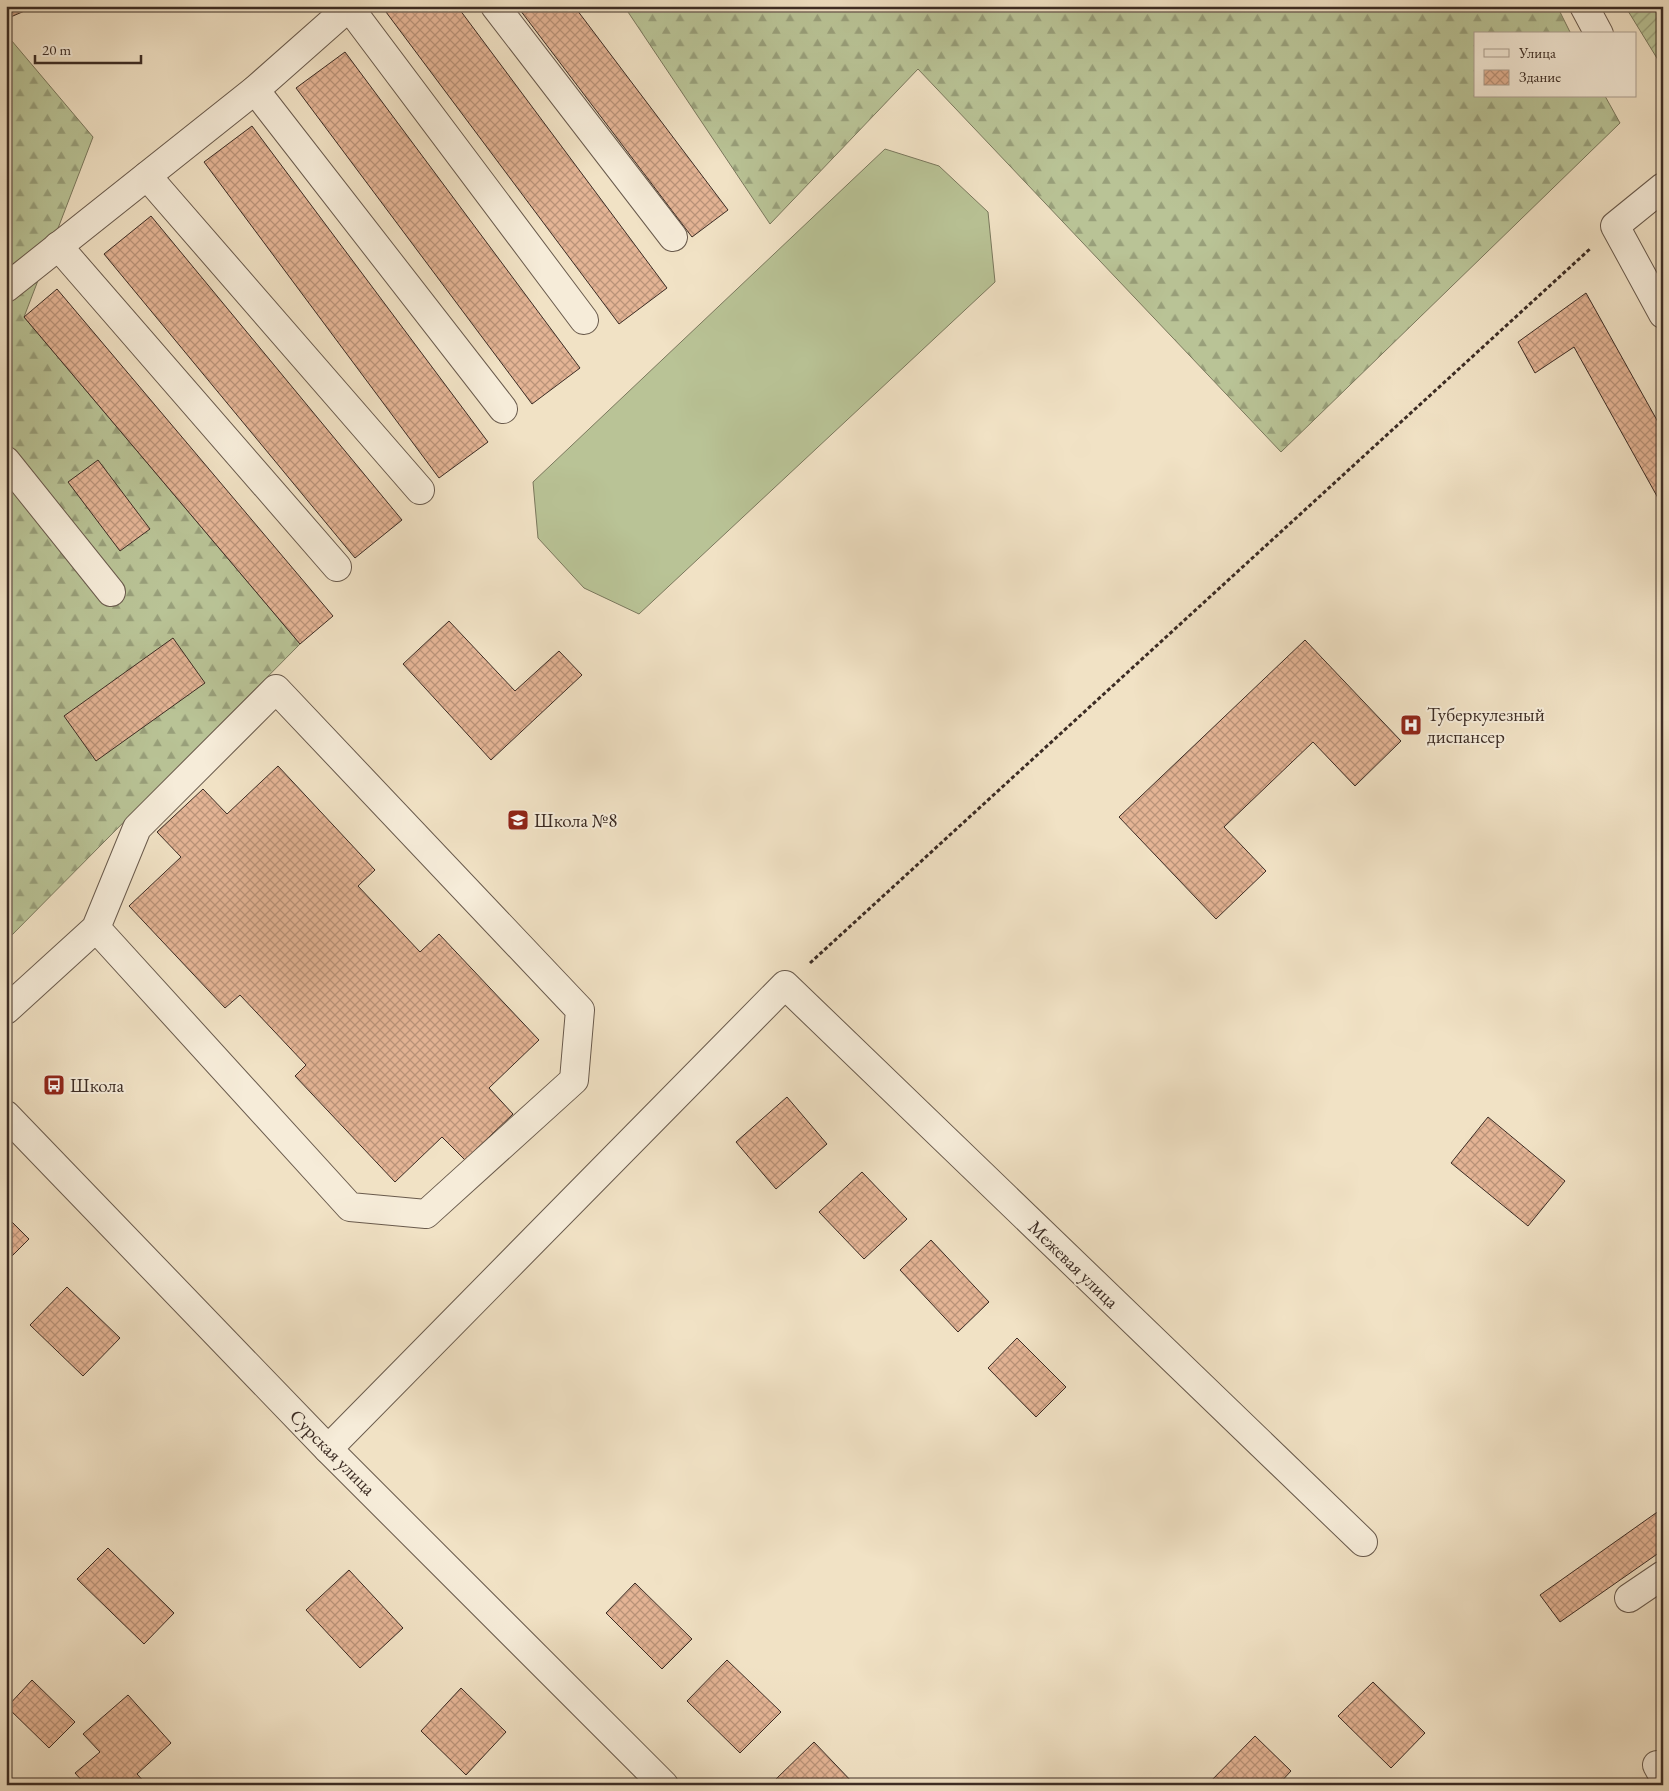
<svg xmlns="http://www.w3.org/2000/svg" width="1669" height="1791" font-family="'EB Garamond',serif">
<style>
.forest{fill:url(#forest-firs);stroke:#7a785d}
.garden{fill:url(#garden-furrows);stroke:#7a785d}
.pitch{fill:#b9c396;stroke:#7a785d}
.building{fill:url(#building-cross-hatch);stroke:#3c2c24}
.lines{fill:none;stroke-linecap:round;stroke-linejoin:round}
.minor-casing{stroke:#695a4c;stroke-width:30}
.path{stroke:#3c2c24;stroke-width:3;stroke-dasharray:4 2.5;stroke-linecap:butt}
.minor{stroke:#f6ecd9;stroke-width:28}
.labels{text-anchor:middle;stroke-width:4;stroke-linejoin:round;paint-order:stroke}
.poi-label{font-size:19px;fill:#3c2c24;stroke:#f6ecd9;text-anchor:start}
.street-label{font-size:19px;fill:#3c2c24;stroke:#f6ecd9}
</style>
<defs>
<pattern id="forest-firs" width="22" height="20" patternUnits="userSpaceOnUse" patternTransform="scale(1.25)"><rect width="22" height="20" fill="#b9c396"/><path d="M5 1l3.5 6h-7zM16 11l3.5 6h-7z" fill="#989f7a"/></pattern>
<pattern id="garden-furrows" width="10" height="10" patternUnits="userSpaceOnUse" patternTransform="scale(1.25)"><rect width="10" height="10" fill="#b9c396"/><path d="M-1 1l2-2M0 10L10 0M9 11l2-2" fill="none" stroke="#989f7a"/></pattern>
<pattern id="building-cross-hatch" width="8" height="8" patternUnits="userSpaceOnUse" patternTransform="scale(1.25)"><rect width="8" height="8" fill="#e4b495"/><path d="M0 0l8 8M0 8l8-8" fill="none" stroke="#ba9379"/></pattern>
</defs>
<rect width="100%" height="100%" fill="#f1e2c5"/>
<filter id="stains"><feTurbulence type="fractalNoise" baseFrequency=".004" numOctaves="4"/><feColorMatrix values="0 0 0 0 .2 0 0 0 0 .09 0 0 0 0 .02 0 0 0 .5 -.17"/></filter>
<radialGradient id="worn" r=".72"><stop offset=".6" stop-color="#630" stop-opacity="0"/><stop offset="1" stop-color="#630" stop-opacity=".3"/></radialGradient>
<g class="forest">
<polygon points="624,6 1557,6 1571,34 1475,34 1475,96 1605,96 1620,123 1281,452 918,69 770,224"/>
<polygon points="6,34 93,137 24,317 300,644 6,941"/>
</g>
<polygon class="garden" points="1625,6 1663,6 1663,68"/>
<polygon class="pitch" points="885,149 939,166 988,212 995,282 639,614 584,588 538,538 533,482"/>
<g class="building">
<polygon points="6,6 36,6 6,19"/>
<polygon points="385,6 457,6 667,288 619,324 383,8"/>
<polygon points="517,6 574,6 728,210 692,237"/>
<polygon points="345,52 580,368 532,404 296,88"/>
<polygon points="252,126 488,442 439,478 204,162"/>
<polygon points="151,216 402,520 355,558 104,254"/>
<polygon points="57,289 333,616 300,644 24,317"/>
<polygon points="1586,293 1663,431 1663,507 1574,347 1535,373 1518,342"/>
<polygon points="98,460 150,529 120,551 68,482"/>
<polygon points="449,621 515,691 559,651 582,675 491,760 403,664"/>
<polygon points="173,638 205,683 96,761 64,716"/>
<polygon points="1305,640 1401,741 1355,786 1313,742 1224,827 1266,871 1216,919 1119,817"/>
<polygon points="278,766 375,870 358,886 420,952 439,934 539,1040 489,1088 513,1114 465,1160 442,1137 395,1182 295,1076 306,1065 240,995 225,1008 129,906 181,857 157,832 203,789 227,814"/>
<polygon points="787,1097 827,1144 776,1189 736,1142"/>
<polygon points="1488,1117 1565,1181 1528,1226 1451,1163"/>
<polygon points="862,1172 907,1219 864,1259 819,1212"/>
<polygon points="6,1216 29,1239 6,1262"/>
<polygon points="931,1240 989,1302 958,1332 900,1270"/>
<polygon points="67,1287 120,1338 83,1376 30,1325"/>
<polygon points="1017,1338 1066,1387 1036,1417 988,1368"/>
<polygon points="1663,1508 1663,1550 1560,1622 1540,1595"/>
<polygon points="108,1548 174,1613 144,1644 77,1579"/>
<polygon points="349,1570 403,1628 360,1668 306,1610"/>
<polygon points="635,1583 692,1639 662,1669 606,1613"/>
<polygon points="727,1660 781,1712 740,1753 687,1701"/>
<polygon points="32,1680 75,1722 49,1748 7,1707"/>
<polygon points="1373,1682 1425,1733 1391,1768 1338,1716"/>
<polygon points="461,1688 506,1732 466,1775 421,1731"/>
<polygon points="128,1695 171,1743 137,1774 147,1785 86,1785 75,1773 100,1752 83,1734"/>
<polygon points="1255,1736 1291,1771 1278,1785 1207,1785"/>
<polygon points="814,1742 855,1785 779,1785 775,1780"/>
</g>
<g class="lines">
<g class="minor-casing">
<g id="minor">
<polyline points="495,6 673,237"/>
<polyline points="1584,6 1599,34"/>
<polyline points="349,7 584,320"/>
<polyline points="255,90 503,409"/>
<polyline points="147,176 420,490"/>
<polyline points="1663,187 1615,226 1663,314"/>
<polyline points="58,246 337,567"/>
<polyline points="6,288 255,90 350,6"/>
<polyline points="6,461 111,592"/>
<polyline points="6,1010 96,928 137,828 276,689 580,1010 574,1080 426,1214 350,1207 96,928"/>
<polyline points="6,1115 328,1449 664,1785"/>
<polyline points="328,1449 785,985 1363,1542"/>
<polyline points="1629,1598 1663,1575"/>
<polyline points="1657,1765 1663,1776"/>
</g>
</g>
<polyline class="path" points="810,963 1591,248"/>
<use href="#minor" class="minor"/>
</g>
<defs>
<g id="hospital-square" transform="scale(1.125)"><rect x="-9" y="-9" width="18" height="18" rx="4" fill="#8f2418" stroke="#f6ecd9"/><path d="M-5-5h3v3.5h4V-5h3V5h-3V1.5h-4V5h-3Z" fill="#fff"/></g>
<g id="school-square" transform="scale(1.125)"><rect x="-9" y="-9" width="18" height="18" rx="4" fill="#8f2418" stroke="#f6ecd9"/><path d="M0-5L7-2L0 1L-7-2ZM-4 1L0 2.5L4 1V4Q0 6-4 4Z" fill="#fff"/></g>
<g id="bus-square" transform="scale(1.125)"><rect x="-9" y="-9" width="18" height="18" rx="4" fill="#8f2418" stroke="#f6ecd9"/><path d="M-5-6H5V4H4V6H2V4H-2V6H-4V4H-5ZM-3.5-4V0h7V-4ZM-3.5 1.2v1.5H-2V1.2ZM2 1.2v1.5H3.5V1.2Z" fill="#fff"/></g>
</defs>
<g fill-rule="evenodd">
<use href="#hospital-square" x="1411" y="725"/>
<use href="#school-square" x="518" y="820"/>
<use href="#bus-square" x="54" y="1085"/>
</g>
<g class="labels">
<g class="poi-label">
<text x="1427" y="721">Туберкулезный<tspan x="1427" dy="22">диспансер</tspan></text>
<text x="534" y="827">Школа №8</text>
<text x="70" y="1092">Школа</text>
</g>
<g class="street-label">
<text transform="translate(1074 1264) rotate(44)" y="7">Межевая улица</text>
<text transform="translate(333 1452) rotate(45)" y="7">Сурская улица</text>
</g>
</g>
<rect width="1669" height="1791" fill="none" stroke="#f1e2c5" stroke-width="25"/>
<rect x="8" y="8" width="1654" height="1776" fill="none" stroke="#3c2c24" stroke-width="2.5"/>
<rect x="12" y="12" width="1644" height="1766" fill="none" stroke="#3c2c24"/>
<rect x="1474" y="32" width="162" height="65" fill="#f6ecd9" stroke="#ac9f91"/>
<rect x="1484" y="49" width="25" height="8" fill="#f6ecd9" stroke="#ac9f91"/>
<text x="1519" y="58" font-size="15" fill="#3c2c24">Улица</text>
<rect x="1484" y="70" width="25" height="15" fill="url(#building-cross-hatch)" stroke="#ac9f91"/>
<text x="1519" y="82" font-size="15" fill="#3c2c24">Здание</text>
<path d="M35 55v8h106v-8" fill="none" stroke="#3c2c24" stroke-width="2.5"/>
<text x="42" y="55" font-size="15" fill="#3c2c24" stroke="#f6ecd9" stroke-width="4" paint-order="stroke">20 m</text>
<rect width="100%" height="100%" filter="url(#stains)"/>
<rect width="100%" height="100%" fill="url(#worn)"/>
</svg>
